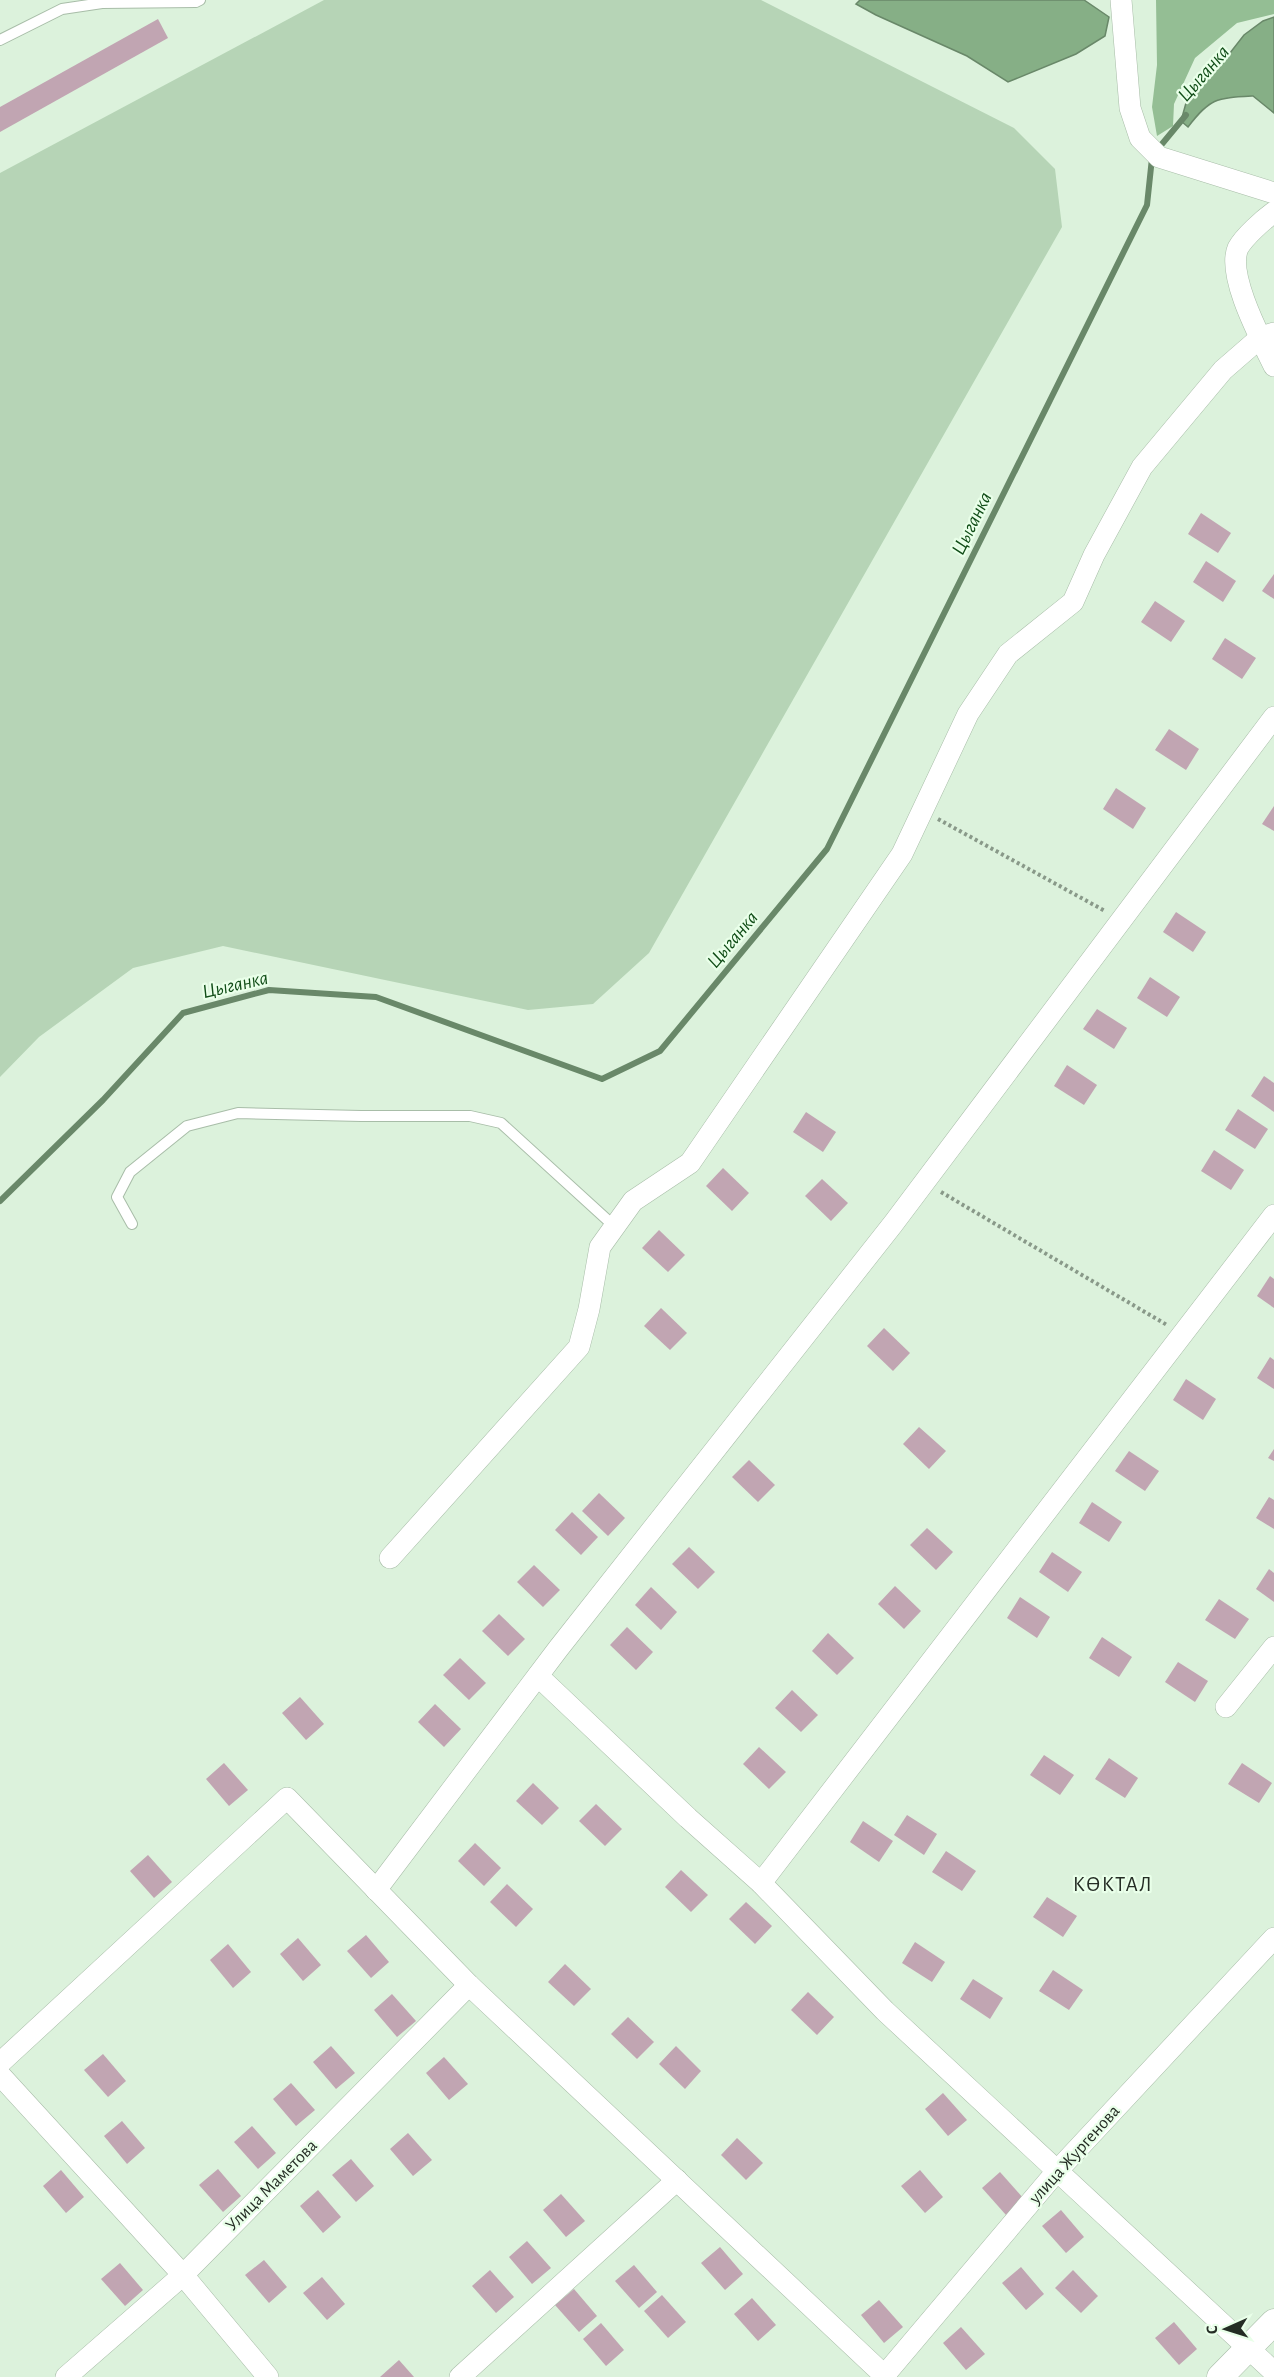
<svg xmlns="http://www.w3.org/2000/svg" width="1274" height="2377" font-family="'Alegreya Sans',sans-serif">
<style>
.green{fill:#b6d4b6}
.forest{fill:#94be94}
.water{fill:#86af86;stroke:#698869;stroke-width:1.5}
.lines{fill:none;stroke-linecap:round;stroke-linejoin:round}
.stream{stroke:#698869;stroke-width:6}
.building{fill:#c1a5b2}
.service-casing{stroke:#a8bda8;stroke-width:12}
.minor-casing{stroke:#a8bda8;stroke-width:22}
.tertiary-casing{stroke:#a8bda8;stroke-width:27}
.path{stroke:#899989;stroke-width:4;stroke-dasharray:3 3;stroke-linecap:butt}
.service{stroke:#fff;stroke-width:10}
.minor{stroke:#fff;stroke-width:21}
.tertiary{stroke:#fff;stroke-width:26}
.labels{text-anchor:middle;stroke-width:4.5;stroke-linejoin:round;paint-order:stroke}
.street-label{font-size:18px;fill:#252d25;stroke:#e9ffe9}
.water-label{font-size:20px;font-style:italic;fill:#104d17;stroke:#e9ffe9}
.quarter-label{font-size:21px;letter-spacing:1.5px;fill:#252d25;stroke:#e9ffe9}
</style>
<rect width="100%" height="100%" fill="#dcf2dc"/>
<polygon class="green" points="324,0 761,0 1014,128 1055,169 1062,227 649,953 593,1004 528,1010 223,946 133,968 39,1037 0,1077 0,173"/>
<polygon class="forest" points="1156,0 1274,0 1274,14 1237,23 1195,58 1174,104 1173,126 1157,136 1152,107 1157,65"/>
<g class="water">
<polygon points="860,0 1084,0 1109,17 1105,36 1076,54 1008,82 967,56 876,15 856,4"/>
<path d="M1274,17V113L1253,96C1216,98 1210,98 1188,127L1181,121L1191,85L1230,53L1244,35L1263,21Z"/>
</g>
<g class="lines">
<g class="stream">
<polyline points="1162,144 1186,115"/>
<polyline points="0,1201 103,1100 183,1013 269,990 376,997 602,1079 660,1051 827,849 1147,205 1152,158"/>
</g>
</g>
<g class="building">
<polygon points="158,19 168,38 0,132 0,107"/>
<polygon points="1201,513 1231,533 1218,553 1188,534"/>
<polygon points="1206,561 1236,581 1223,602 1193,582"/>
<polygon points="1274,574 1274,599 1262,591"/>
<polygon points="1155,601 1185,621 1171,642 1141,622"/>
<polygon points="1225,638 1256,658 1242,679 1212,659"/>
<polygon points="1169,729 1199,749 1186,770 1155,750"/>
<polygon points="1116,788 1146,808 1133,829 1103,809"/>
<polygon points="1274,806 1274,831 1262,824"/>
<polygon points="1176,912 1206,932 1193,952 1163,932"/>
<polygon points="1150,977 1180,997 1167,1017 1137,998"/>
<polygon points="1097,1009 1127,1028 1114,1049 1083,1029"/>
<polygon points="1067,1065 1097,1085 1084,1105 1054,1086"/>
<polygon points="1264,1076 1274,1083 1274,1112 1251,1096"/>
<polygon points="1238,1109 1268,1129 1255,1149 1225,1130"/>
<polygon points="806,1112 836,1132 823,1152 793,1132"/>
<polygon points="1214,1150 1244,1170 1231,1190 1201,1171"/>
<polygon points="723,1168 749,1193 732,1211 706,1186"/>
<polygon points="822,1179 848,1203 831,1221 805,1196"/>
<polygon points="659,1230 685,1255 668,1272 642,1248"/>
<polygon points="1270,1276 1274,1279 1274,1308 1257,1296"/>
<polygon points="661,1308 687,1333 670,1350 644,1326"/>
<polygon points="884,1328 910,1353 893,1371 867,1346"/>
<polygon points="1270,1357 1274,1360 1274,1389 1257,1378"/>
<polygon points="1186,1379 1216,1399 1203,1420 1173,1400"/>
<polygon points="919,1427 946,1451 929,1469 903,1444"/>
<polygon points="1274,1449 1274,1461 1268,1458"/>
<polygon points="1129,1451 1159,1471 1145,1491 1115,1471"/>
<polygon points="749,1460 775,1485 758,1502 732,1477"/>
<polygon points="599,1493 625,1518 608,1536 582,1511"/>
<polygon points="1269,1497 1274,1500 1274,1529 1256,1518"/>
<polygon points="1092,1502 1122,1522 1109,1542 1079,1523"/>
<polygon points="572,1512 598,1537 581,1555 555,1530"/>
<polygon points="927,1528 953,1552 936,1570 910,1545"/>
<polygon points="689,1547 715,1572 698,1589 672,1564"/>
<polygon points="1052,1552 1082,1572 1068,1592 1039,1572"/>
<polygon points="534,1565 560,1590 543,1607 517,1582"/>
<polygon points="1269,1569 1274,1573 1274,1602 1256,1589"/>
<polygon points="895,1586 921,1611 904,1629 878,1604"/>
<polygon points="651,1587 677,1612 661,1630 635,1605"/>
<polygon points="1020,1597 1050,1617 1037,1638 1007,1618"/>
<polygon points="1219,1599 1249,1619 1235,1639 1205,1620"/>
<polygon points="499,1614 525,1639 508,1656 482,1631"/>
<polygon points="627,1627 653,1652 636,1670 610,1645"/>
<polygon points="828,1633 854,1658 837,1675 812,1651"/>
<polygon points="1102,1637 1132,1657 1119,1677 1089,1658"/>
<polygon points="460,1658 486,1683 469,1700 443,1675"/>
<polygon points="1178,1662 1208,1681 1195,1702 1165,1682"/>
<polygon points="792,1690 818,1715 801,1732 775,1708"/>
<polygon points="300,1697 324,1724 306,1740 282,1713"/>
<polygon points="435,1704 461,1729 444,1747 418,1722"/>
<polygon points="759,1747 786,1772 769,1789 743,1764"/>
<polygon points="1044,1755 1074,1775 1060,1795 1030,1775"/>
<polygon points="1109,1758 1138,1778 1125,1798 1095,1779"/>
<polygon points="224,1763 248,1790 229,1806 206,1779"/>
<polygon points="1242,1763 1272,1783 1259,1803 1228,1784"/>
<polygon points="533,1783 559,1808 542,1825 516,1801"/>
<polygon points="596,1804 622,1829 605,1846 579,1821"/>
<polygon points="907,1815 937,1834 924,1855 894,1835"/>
<polygon points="863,1821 893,1841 879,1862 850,1842"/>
<polygon points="475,1843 501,1868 484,1886 458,1861"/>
<polygon points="946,1851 976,1871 962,1891 932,1872"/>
<polygon points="148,1855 172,1882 154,1898 130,1871"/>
<polygon points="681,1870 708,1895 691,1912 665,1887"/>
<polygon points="507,1884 533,1909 516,1927 490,1902"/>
<polygon points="1047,1897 1077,1916 1063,1937 1033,1917"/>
<polygon points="746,1902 772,1926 755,1944 729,1919"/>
<polygon points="366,1935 389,1962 371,1978 347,1951"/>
<polygon points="298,1938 321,1965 303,1981 280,1954"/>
<polygon points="915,1942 945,1962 932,1982 902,1963"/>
<polygon points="228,1944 251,1972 233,1988 210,1960"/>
<polygon points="565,1964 591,1989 574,2006 548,1982"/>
<polygon points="1053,1970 1083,1990 1069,2010 1039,1991"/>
<polygon points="973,1979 1003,1998 990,2019 960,1999"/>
<polygon points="808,1992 834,2017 817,2035 791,2010"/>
<polygon points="392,1994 416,2021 397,2037 374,2010"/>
<polygon points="628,2017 654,2042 637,2059 611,2034"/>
<polygon points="331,2046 355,2073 336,2089 313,2062"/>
<polygon points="676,2046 701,2071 685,2089 659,2064"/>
<polygon points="103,2054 126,2081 108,2097 84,2070"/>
<polygon points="444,2057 468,2084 449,2100 426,2073"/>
<polygon points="291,2083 315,2110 296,2126 273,2099"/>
<polygon points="943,2093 967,2120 948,2136 925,2109"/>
<polygon points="122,2121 145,2148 127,2164 104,2136"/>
<polygon points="252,2126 276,2153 258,2169 234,2142"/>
<polygon points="408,2133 432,2160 413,2176 390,2149"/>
<polygon points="737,2138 763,2163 746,2180 721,2155"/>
<polygon points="351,2159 374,2186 356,2202 332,2175"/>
<polygon points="218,2169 241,2196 223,2212 199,2185"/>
<polygon points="61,2170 84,2197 66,2213 43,2186"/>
<polygon points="920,2170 943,2197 925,2213 901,2186"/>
<polygon points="1000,2172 1024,2199 1006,2215 982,2188"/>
<polygon points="318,2190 341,2217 323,2233 300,2206"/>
<polygon points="561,2194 585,2221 566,2237 543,2210"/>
<polygon points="1061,2210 1084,2237 1066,2253 1042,2226"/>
<polygon points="527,2241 551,2268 532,2284 509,2257"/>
<polygon points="720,2247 743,2274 725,2290 701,2263"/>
<polygon points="264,2260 287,2287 269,2303 245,2275"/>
<polygon points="120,2263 143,2290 125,2306 101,2279"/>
<polygon points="634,2265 657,2292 639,2308 615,2281"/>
<polygon points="1021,2267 1044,2294 1026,2310 1002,2283"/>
<polygon points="490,2270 514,2297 496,2313 472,2286"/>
<polygon points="1073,2270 1098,2296 1081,2313 1055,2288"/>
<polygon points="322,2277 345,2304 327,2320 303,2293"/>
<polygon points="574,2289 597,2316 579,2332 555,2305"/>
<polygon points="662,2295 686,2322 668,2338 644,2311"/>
<polygon points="752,2298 776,2325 758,2341 734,2314"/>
<polygon points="879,2300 903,2327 884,2343 861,2315"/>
<polygon points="1174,2322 1197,2349 1179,2365 1155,2338"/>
<polygon points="601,2323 624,2350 606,2366 583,2339"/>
<polygon points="961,2327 985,2354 966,2370 943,2343"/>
<polygon points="399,2360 414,2377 380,2377"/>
</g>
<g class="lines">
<g class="service-casing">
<g id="service">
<polyline points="0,40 62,9 102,3 196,2 200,0"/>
<polyline points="132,1224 117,1197 130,1172 187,1126 238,1113 361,1116 470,1116 501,1123 614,1226"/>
</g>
</g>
<g class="minor-casing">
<g id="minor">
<polyline points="1121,0 1130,108 1140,138 1159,157 1274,193"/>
<path d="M1274,212C1263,220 1244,237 1238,248C1226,275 1262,341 1274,366"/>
<polyline points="390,1558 579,1347 589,1309 600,1247 633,1201 690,1163 902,854 968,714 1008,654 1073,602 1094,555 1142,467 1223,370 1261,337 1274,333"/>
<polyline points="538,1676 688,1818 761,1883 885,2011 1274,2372"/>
<polyline points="1226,1707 1274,1647"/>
<polyline points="761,1883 1274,1215"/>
<polyline points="376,1890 558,1649 893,1224 1274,717"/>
<polyline points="0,2063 287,1798 469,1985 886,2377"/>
<polyline points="0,2075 183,2275 268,2377"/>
<polyline points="66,2377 183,2275 469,1985"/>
<polyline points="460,2377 677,2180"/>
<polyline points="883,2377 1057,2171 1274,1938"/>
</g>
</g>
<g class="tertiary-casing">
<polyline id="tertiary" points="1220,2377 1274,2322"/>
</g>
<g class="path">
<polyline points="938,819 1105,911"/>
<polyline points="941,1192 1167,1325"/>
</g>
<use href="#service" class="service"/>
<use href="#minor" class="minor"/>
<use href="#tertiary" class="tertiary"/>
</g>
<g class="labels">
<g class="street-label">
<text transform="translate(1074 2154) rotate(-48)" y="6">улица Жургенова</text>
<text transform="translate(271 2185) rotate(-45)" y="6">Улица Маметова</text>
</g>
<g class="water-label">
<text transform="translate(1203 73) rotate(-49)" y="7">Цыганка</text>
<text transform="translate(971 523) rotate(-64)" y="7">Цыганка</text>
<text transform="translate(732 939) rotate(-50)" y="7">Цыганка</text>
<text transform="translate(235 984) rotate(-13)" y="7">Цыганка</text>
</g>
<g class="quarter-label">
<text x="1113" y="1891">КӨКТАЛ</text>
</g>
</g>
<g transform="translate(1226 2329) rotate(267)" stroke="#e9ffe9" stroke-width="4.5" paint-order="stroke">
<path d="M0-4.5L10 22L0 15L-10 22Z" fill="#252d25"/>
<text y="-9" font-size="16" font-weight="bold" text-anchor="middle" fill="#252d25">С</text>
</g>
</svg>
